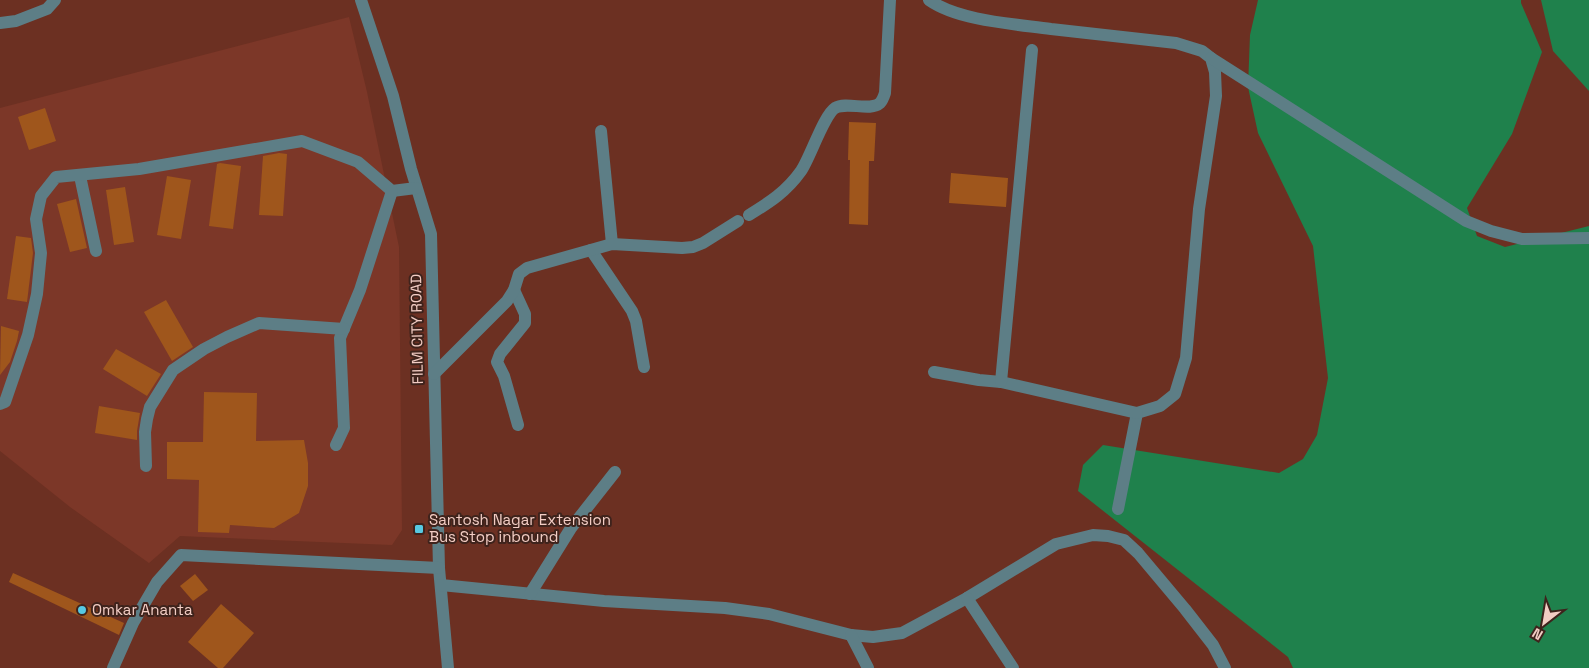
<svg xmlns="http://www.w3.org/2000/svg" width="1589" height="668" font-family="'Space Grotesk',sans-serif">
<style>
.built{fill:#7c3728}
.green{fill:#1f814c}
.building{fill:#9f561c}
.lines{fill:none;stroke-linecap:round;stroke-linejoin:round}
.minor{stroke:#5d7e86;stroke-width:12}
.poi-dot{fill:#57c9e2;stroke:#3e231c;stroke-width:2}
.labels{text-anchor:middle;stroke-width:4;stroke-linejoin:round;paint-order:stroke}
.street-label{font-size:15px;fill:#f3cdc4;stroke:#3e231c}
.poi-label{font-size:15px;fill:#f3cdc4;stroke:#3e231c;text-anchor:start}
</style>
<rect width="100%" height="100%" fill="#6c3022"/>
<polygon class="built" points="349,17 367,92 399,247 402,530 392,545 180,536 149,563 70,507 0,451 0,108"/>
<g class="green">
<polygon points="1258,0 1521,0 1521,3 1542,52 1512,134 1467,208 1477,236 1505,247 1589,226 1589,668 1293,668 1288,657 1078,491 1083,465 1103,445 1279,473 1303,459 1317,435 1328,378 1313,246 1258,133 1248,87 1250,35"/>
<polygon points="1541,0 1589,0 1589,91 1553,51"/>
</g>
<g class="building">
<polygon points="45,108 56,141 29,150 18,117"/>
<polygon points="849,122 876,123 874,161 869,161 868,225 849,224 850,160 848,160"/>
<polygon points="279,153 287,154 283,216 259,215 263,156"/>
<polygon points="220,163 241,166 233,229 209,226 217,164"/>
<polygon points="951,173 1008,178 1006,207 949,203"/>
<polygon points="167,176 191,180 181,239 157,235"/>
<polygon points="125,187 134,242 114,245 106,190"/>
<polygon points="76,199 87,248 70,252 57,204"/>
<polygon points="16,236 31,238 33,253 27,302 7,299"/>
<polygon points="166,300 193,347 172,361 144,312"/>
<polygon points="1,326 19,331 17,341 10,362 0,375"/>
<polygon points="116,349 161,374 147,396 103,369"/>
<polygon points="204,392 257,393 256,441 304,440 308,463 308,486 299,513 274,528 230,525 229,533 198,532 199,480 167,479 167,442 203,442"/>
<polygon points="99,406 140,413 137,431 137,440 95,433"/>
<polygon points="13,573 124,623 119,635 9,582"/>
<polygon points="195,574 208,590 193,601 180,586"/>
<polygon points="221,604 254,633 223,668 218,668 188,642"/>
</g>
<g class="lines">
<g class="minor">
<polyline points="361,0 393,96 411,169 431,234 439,568 448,668"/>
<path d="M929,0C959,21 1015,24 1051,29C1093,34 1134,38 1176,43L1202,51L1211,58L1215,72L1216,96L1199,209L1186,358L1175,394L1160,406L1137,413L1118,509"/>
<polyline points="0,23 16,21 47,9 55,0"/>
<polyline points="1211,58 1466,221 1491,231 1522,239 1589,238"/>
<polyline points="601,131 612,244"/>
<polyline points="80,176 96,251"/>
<path d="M749,215C770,202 786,192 801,171C810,158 824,115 835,108C847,101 870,112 880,103C882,101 884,96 885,93L890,0"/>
<polyline points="591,250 632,311 636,321 644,367"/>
<polyline points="514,290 525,314 525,323 500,354 497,362 504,376 518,425"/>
<polyline points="934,372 979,380 1001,382 1137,413"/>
<polyline points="434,374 507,301 514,290 519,274 527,268 612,244 682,248 693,247 703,243 738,221"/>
<polyline points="1001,382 1032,50"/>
<polyline points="0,404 5,402 28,335 37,294 41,253 36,219 41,196 56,177 139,169 302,141 358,162 392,191 416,188"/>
<polyline points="336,445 344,428 340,338 360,290 392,191"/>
<polyline points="146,466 145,432 147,419 150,407 173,370 204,349 227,337 259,323 344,329"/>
<polyline points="441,585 604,601 725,608 769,614 851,635 873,637 902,633 967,598 1056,544 1093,535 1108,536 1124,540 1138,553 1185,609 1213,645 1225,668"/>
<polyline points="530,594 571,528 615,472"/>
<polyline points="967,598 1013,668"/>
<polyline points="851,635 868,668"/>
<polyline points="113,668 133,623 157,582 181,555 439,568"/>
</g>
</g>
<g class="poi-dot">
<rect x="414" y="524" width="10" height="10" rx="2.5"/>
<circle cx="82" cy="610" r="5"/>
</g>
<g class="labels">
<g class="street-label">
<text transform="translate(417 329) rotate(-91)" y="5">FILM CITY ROAD</text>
</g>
<g class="poi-label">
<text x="429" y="525">Santosh Nagar Extension<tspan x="429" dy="17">Bus Stop inbound</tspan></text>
<text x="92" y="615">Omkar Ananta</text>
</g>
</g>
<g transform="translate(1544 623) rotate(211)" stroke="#3e231c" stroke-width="4" paint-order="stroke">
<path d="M0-4L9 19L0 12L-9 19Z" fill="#f3cdc4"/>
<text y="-8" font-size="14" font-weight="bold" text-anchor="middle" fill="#f3cdc4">N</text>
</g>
</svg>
